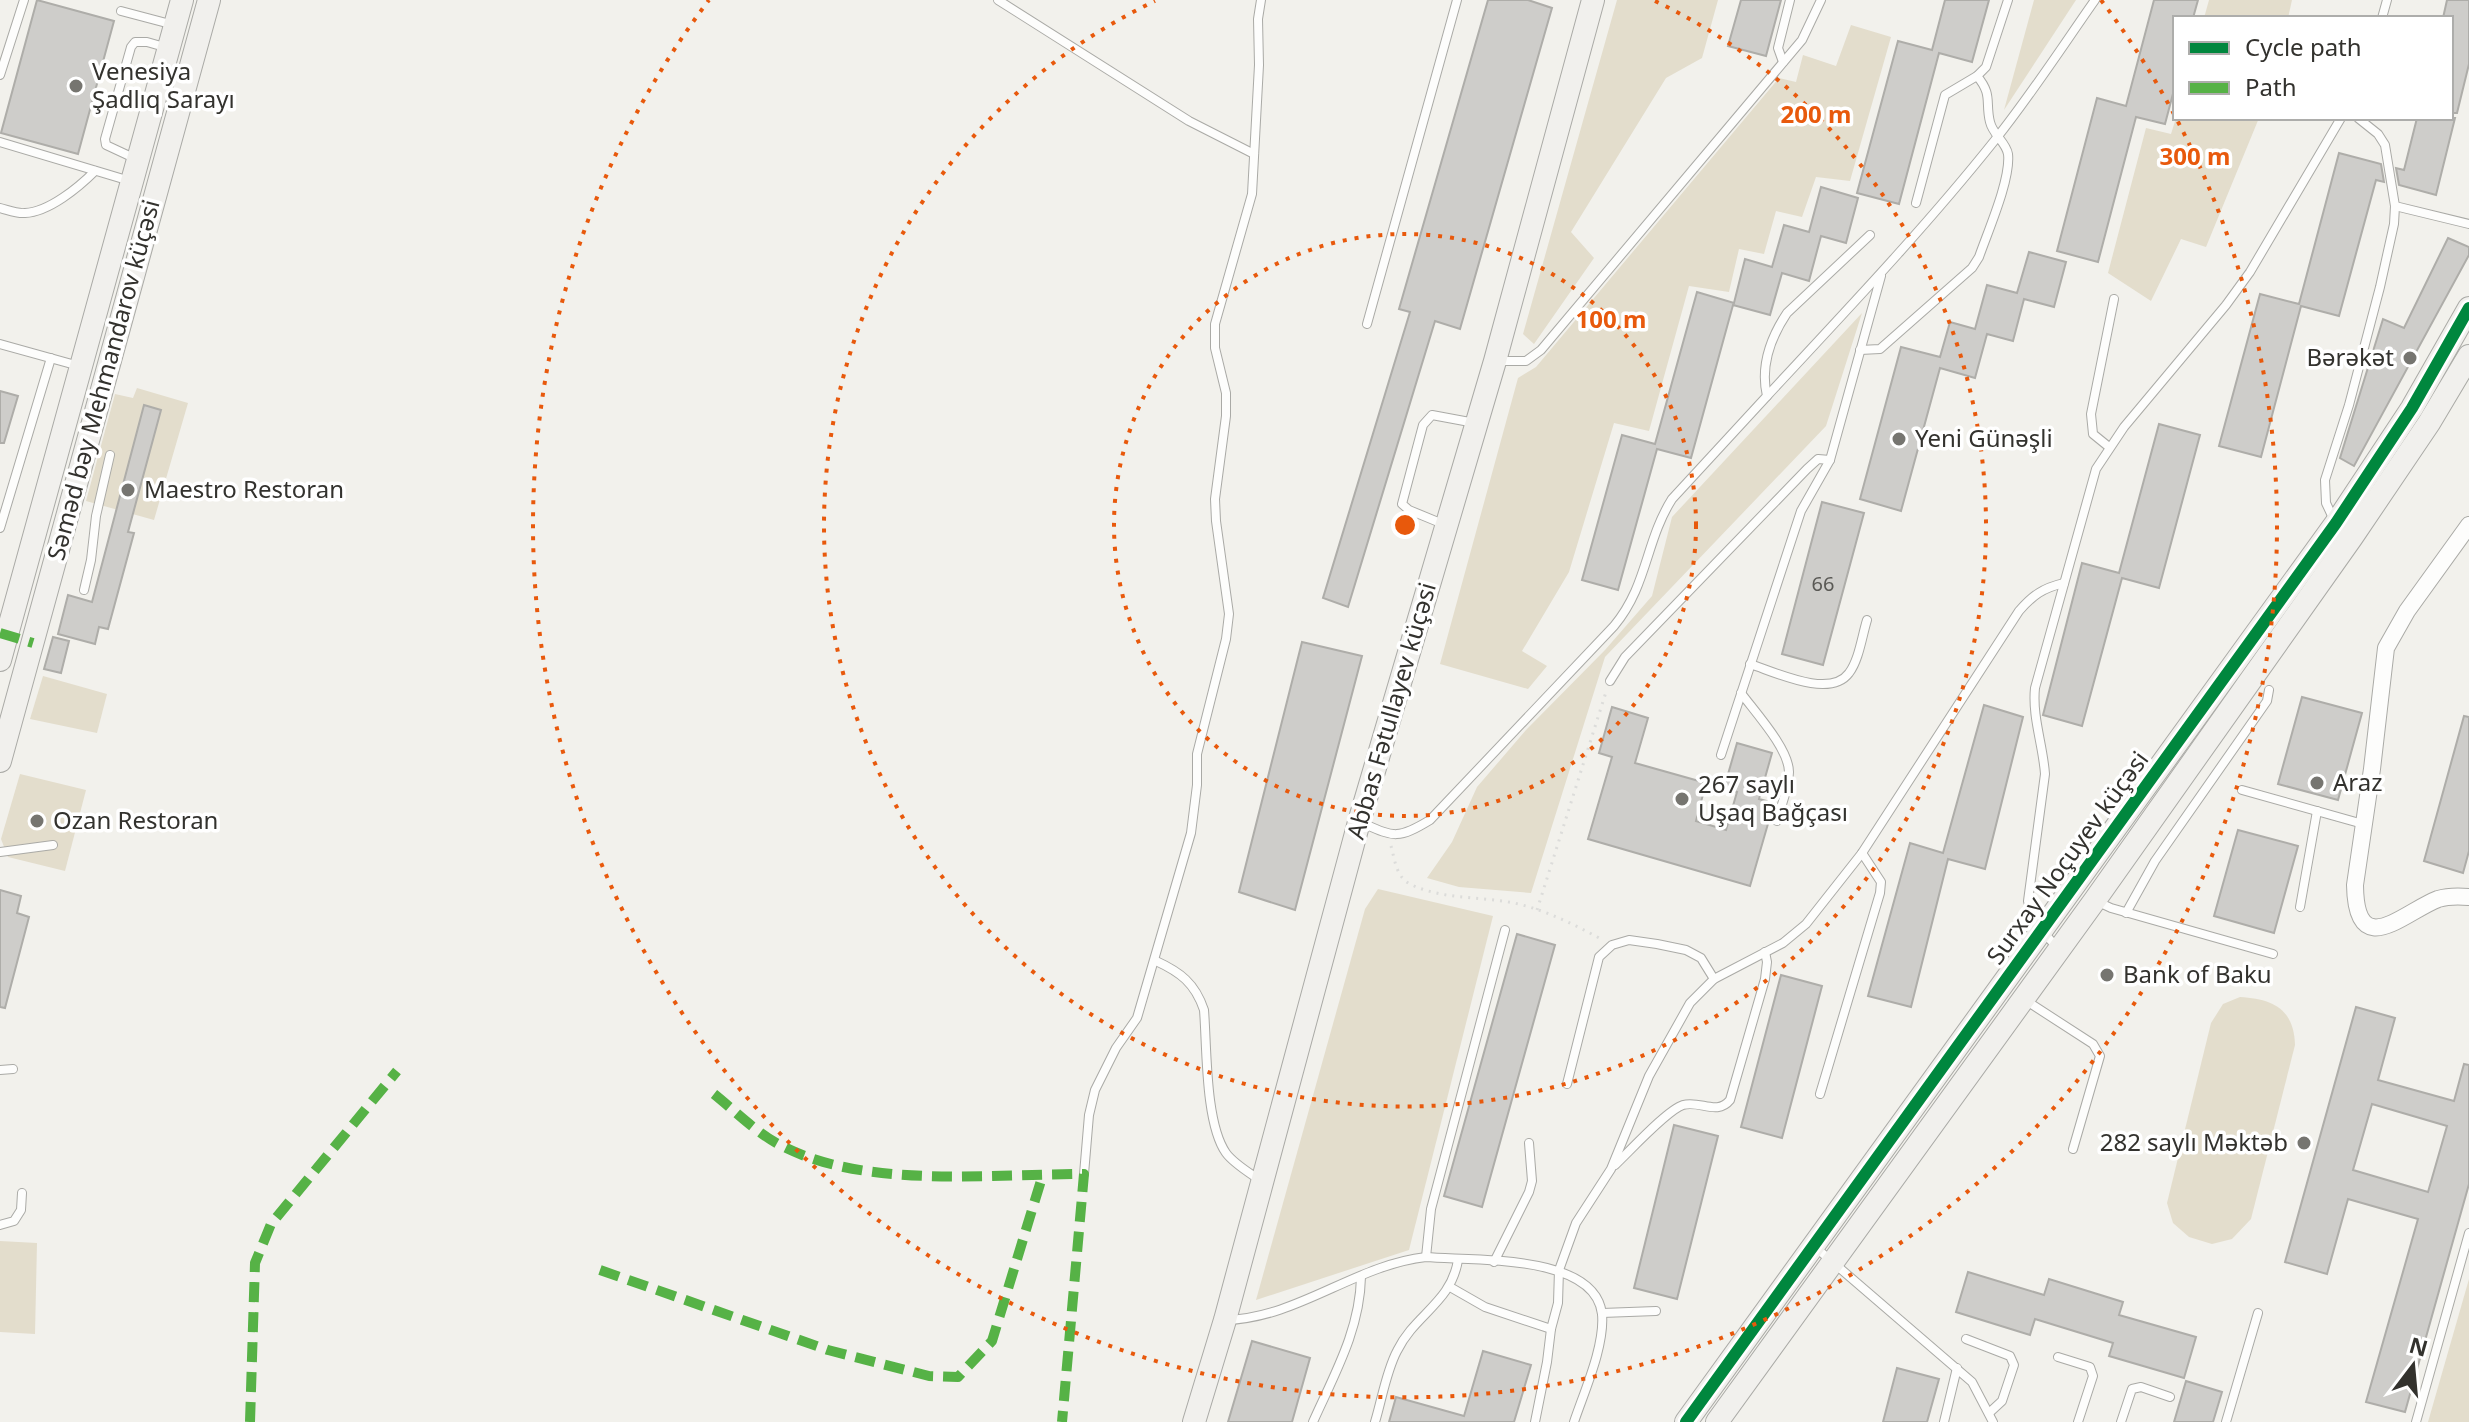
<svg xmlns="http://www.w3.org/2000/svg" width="2469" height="1422" font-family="'Noto Sans',sans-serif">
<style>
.green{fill:#e3ddcc}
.building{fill:#cecdca;stroke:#aeada9;stroke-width:2;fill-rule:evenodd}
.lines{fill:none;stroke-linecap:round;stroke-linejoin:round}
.lane-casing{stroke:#aaaaa6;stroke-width:10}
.street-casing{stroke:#aaaaa6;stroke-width:18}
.secondary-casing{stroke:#aaaaa6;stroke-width:24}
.path{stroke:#dcdcda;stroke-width:3;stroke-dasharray:2 6;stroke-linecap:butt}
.lane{stroke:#fdfdfc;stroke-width:8}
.street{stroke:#fdfdfc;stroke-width:16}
.secondary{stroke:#f1f0ed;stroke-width:22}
.quiet{stroke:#56b246;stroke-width:10;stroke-dasharray:20 10;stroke-linecap:butt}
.cycleway-casing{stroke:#fff;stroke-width:17}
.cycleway{stroke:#00873e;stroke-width:12}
.ring{fill:none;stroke:#e8590c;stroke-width:4;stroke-dasharray:4 8}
.poi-dot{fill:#767570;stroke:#fff;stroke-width:3}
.labels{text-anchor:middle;stroke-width:7;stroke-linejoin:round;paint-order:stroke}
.number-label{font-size:20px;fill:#5a5955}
.poi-label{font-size:24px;fill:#33322e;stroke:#fff;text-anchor:start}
.street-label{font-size:24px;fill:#33322e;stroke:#fff}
.centre{fill:#e8590c;stroke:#fff;stroke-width:4}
.ring-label{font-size:24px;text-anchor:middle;font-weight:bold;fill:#e8590c;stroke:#fff;stroke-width:7;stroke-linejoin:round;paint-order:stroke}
</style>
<rect width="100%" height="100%" fill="#f2f1ec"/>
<g class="green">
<polygon points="1617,0 1718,0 1702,58 1666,78 1571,232 1594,258 1534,344 1523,334"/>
<polygon points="2034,0 2076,0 2004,110"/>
<polygon points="2209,0 2292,0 2288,18 2204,18"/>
<polygon points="1851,25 1891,37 1850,181 1816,177 1802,217 1776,211 1764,254 1739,249 1729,292 1689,286 1649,431 1614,423 1569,572 1522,651 1547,666 1528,689 1440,664 1518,378 1536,367 1779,78 1796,82 1803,55 1836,66"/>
<polygon points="2176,118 2259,118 2206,247 2181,239 2151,301 2108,273 2146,128 2171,134"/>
<polygon points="1862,313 1826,426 1605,657 1531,893 1459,887 1427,878 1452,842 1477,787 1526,730 1605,650 1652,596 1672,517"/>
<polygon points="137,388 188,403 154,520 86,501 115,394 133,398"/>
<polygon points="43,676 107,694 97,733 30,719"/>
<polygon points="20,774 86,790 65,871 8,857 1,839"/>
<polygon points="1378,889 1493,916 1409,1250 1256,1300 1365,909"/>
<path d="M2240,997C2273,999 2294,1009 2295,1045L2251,1219L2232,1239L2212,1244L2189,1237L2173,1223L2167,1203L2211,1023L2223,1004Z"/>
<polygon points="0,1241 37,1243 35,1334 0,1332"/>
<polygon points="2469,1279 2469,1422 2428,1422"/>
</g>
<g class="building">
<polygon points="37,0 114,21 78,154 1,133"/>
<polygon points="1488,0 1528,0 1552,8 1460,329 1435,321 1348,607 1323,598 1410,312 1399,309"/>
<polygon points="1741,0 1781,0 1766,56 1728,46"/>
<polygon points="1945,0 1989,0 1972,62 1939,53 1899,204 1857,193 1898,41 1932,50"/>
<polygon points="2154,0 2198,0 2193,18 2175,18 2175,86 2165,124 2136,117 2098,262 2057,251 2097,98 2126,106"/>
<polygon points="2447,0 2469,0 2469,64 2457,113 2451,113 2451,18 2443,18"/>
<polygon points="2417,118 2455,118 2436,195 2399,185 2396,168 2404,170"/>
<polygon points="2339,153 2381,164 2384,182 2376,180 2339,316 2301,306 2261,457 2219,446 2260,294 2299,304"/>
<polygon points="1821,187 1858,198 1846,243 1821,236 1809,281 1782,273 1770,315 1733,305 1691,458 1657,449 1618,590 1582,580 1622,435 1655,444 1697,292 1734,303 1745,259 1772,267 1784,225 1809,232"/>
<polygon points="2448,238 2469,247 2469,255 2354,466 2340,458 2383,319 2404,328"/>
<polygon points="2029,252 2066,262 2054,307 2024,299 2013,341 1987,334 1975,378 1940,368 1901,511 1860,499 1901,347 1940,357 1950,322 1975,329 1987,285 2017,293"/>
<polygon points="0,391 18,396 4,443 0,443"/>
<polygon points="144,405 161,410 128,532 134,533 108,629 99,627 95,644 58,634 68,595 92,602"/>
<polygon points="2159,424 2200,435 2159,588 2122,578 2082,726 2043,715 2082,563 2119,573"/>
<polygon points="1822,502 1864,513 1823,665 1782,654"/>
<polygon points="53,637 69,641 61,673 44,669"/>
<polygon points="1302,642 1362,656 1295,910 1239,892"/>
<polygon points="2302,697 2362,713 2338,800 2278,784"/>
<polygon points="1984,705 2023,717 1985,869 1948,859 1911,1007 1868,996 1910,843 1943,853"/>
<polygon points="1612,707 1648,718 1635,763 1706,783 1696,821 1726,830 1737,792 1724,788 1737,743 1772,753 1759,799 1774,803 1750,886 1588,839 1612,757 1599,753"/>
<polygon points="2464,716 2469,717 2469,851 2463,873 2424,861"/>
<polygon points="2238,830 2298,846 2274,933 2214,916"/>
<polygon points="0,890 21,896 17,913 29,917 5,1008 0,1007"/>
<polygon points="1517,934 1555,945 1482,1207 1444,1196"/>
<polygon points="1781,975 1822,986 1782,1138 1741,1127"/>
<path d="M2356,1007L2395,1018L2378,1080L2454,1101L2464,1064L2469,1065V1184L2405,1412L2366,1402L2418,1219L2348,1199L2327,1274L2285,1262ZM2372,1104L2447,1126L2428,1192L2353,1170Z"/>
<polygon points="1674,1125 1718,1136 1677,1299 1634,1288"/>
<polygon points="1968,1272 2044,1295 2049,1279 2123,1302 2119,1315 2196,1337 2184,1378 2109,1356 2113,1343 2035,1319 2030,1335 1956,1312"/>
<polygon points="1252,1341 1310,1358 1292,1422 1228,1422"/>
<polygon points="1483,1351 1531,1365 1514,1422 1389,1422 1396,1397 1464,1416"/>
<polygon points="1897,1368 1939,1379 1927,1422 1883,1422"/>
<polygon points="2186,1381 2222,1392 2213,1422 2174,1422"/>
</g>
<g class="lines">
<g class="lane-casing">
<g id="lane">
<polyline points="998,0 1189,121 1254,154"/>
<polyline points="121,11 174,25"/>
<polyline points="2382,18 2387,0"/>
<polyline points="1783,62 1778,48 1790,0"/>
<polyline points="0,75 24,0"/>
<polyline points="0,142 130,181"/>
<polyline points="136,159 106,145 105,139 131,47 135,42 147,42 168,48"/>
<polyline points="1916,203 1945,95 1977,76 1986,67 2008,0"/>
<polyline points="2395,206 2469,224"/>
<path d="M0,208C8,210 17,214 25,213C49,212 79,187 95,171"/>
<polyline points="1367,324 1457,0"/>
<polyline points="0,344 79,366"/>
<path d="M1860,350L1880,349L1972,268L1979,257C1988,231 2011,179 2008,154C2006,142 1993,135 1990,122C1985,102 1993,95 1977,76"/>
<polyline points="1495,361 1526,361 1541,350 1802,40 1821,0"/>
<path d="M1767,396C1845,312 1924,229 1995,140C2031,95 2062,47 2095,0"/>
<polyline points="2109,447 2093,434 2091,414 2114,299"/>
<polyline points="2334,520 2326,503 2325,480 2349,405 2380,287 2394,224 2395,206 2385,145 2378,134 2358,118"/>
<polyline points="1443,524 1409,510 1402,504 1423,425 1432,415 1475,423"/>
<polyline points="0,528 51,358"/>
<polyline points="84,590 91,560 96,516 110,455"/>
<path d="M1750,664C1775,672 1830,699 1849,673C1859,660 1862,636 1867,620"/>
<polyline points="1610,681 1625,657 1807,469 1818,459 1830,460"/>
<path d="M1741,693C1755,712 1789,749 1789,772C1789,788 1781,805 1777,821"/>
<polyline points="1721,755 1801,511 1830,460 1881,276"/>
<polyline points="2242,790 2363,824"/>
<path d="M1360,822C1394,837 1397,840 1430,820L1614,626C1648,585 1645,542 1672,499L1767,396C1760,366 1771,337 1787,313L1870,235"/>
<polyline points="0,852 53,845"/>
<polyline points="2096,901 2111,908 2273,954"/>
<polyline points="2300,907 2317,811"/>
<polyline points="2126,913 2155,861 2267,701 2269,690"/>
<path d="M2059,949C2045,935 2032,921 2028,901L2045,774C2043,745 2032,717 2035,688L2096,469L2124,427L2226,305L2250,272L2341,118"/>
<path d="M1156,961C1180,972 1195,983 1204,1010C1207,1047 1205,1123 1226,1153C1234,1164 1250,1173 1261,1181"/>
<polyline points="2025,1000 2093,1044 2100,1056 2073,1149"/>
<polyline points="0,1070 13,1069"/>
<polyline points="1567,1084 1599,957 1612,945 1629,940 1657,944 1686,950 1701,958 1714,979"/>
<polyline points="1820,1094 1880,893 1881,882 1862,853"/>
<path d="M1615,1165C1629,1152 1667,1110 1683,1105C1700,1100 1717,1116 1730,1100L1765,979L1767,962L1765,952"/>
<polyline points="1084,1174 1089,1115 1095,1090 1116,1048 1137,1018 1191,833 1197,785 1197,754 1226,639 1229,614 1216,521 1215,499 1226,416 1226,393 1215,348 1215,324 1252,194 1259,65 1258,19 1261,0"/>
<polyline points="0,1225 14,1221 21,1210 22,1193"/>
<polyline points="1814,1246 1972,1382 1993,1422"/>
<polyline points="1426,1257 1431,1209 1505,930"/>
<polyline points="1494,1262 1529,1192 1532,1181 1529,1143"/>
<polyline points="1450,1287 1485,1307 1551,1329"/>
<polyline points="1602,1313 1656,1311"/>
<path d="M1226,1320C1298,1318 1355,1265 1426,1257C1471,1261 1595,1253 1602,1314C1605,1346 1584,1392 1574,1422"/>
<polyline points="1966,1339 2010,1356 2014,1365 2002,1401 1989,1413"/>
<polyline points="2058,1357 2090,1367 2093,1376 2078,1422"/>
<path d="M1313,1422C1334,1375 1360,1330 1361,1277"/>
<path d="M1375,1422C1382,1399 1386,1372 1397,1351C1415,1314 1451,1303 1458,1260"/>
<path d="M1535,1422L1547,1362L1551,1329L1558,1303L1559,1270L1576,1223L1611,1169L1649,1076L1690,1003L1714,979L1783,943L1806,924L1862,853L2019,611C2033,595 2043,588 2064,583"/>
<polyline points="1944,1422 1957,1368"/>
<polyline points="2121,1422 2132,1389 2141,1387 2170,1397"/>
<polyline points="2226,1422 2258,1313"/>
<polyline points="2416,1422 2469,1233"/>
</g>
</g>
<g class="street-casing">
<path id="street" d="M2469,525L2407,611L2386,648L2372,769L2355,885C2356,963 2404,912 2438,899C2448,896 2458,896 2469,897"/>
</g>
<g class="secondary-casing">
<g id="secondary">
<polyline points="0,660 182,0"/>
<polyline points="0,761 209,0"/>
<polyline points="1194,1422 1225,1320 1359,822 1495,361 1593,0"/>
<polyline points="1686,1422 2336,523 2412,408 2469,308"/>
<polyline points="1717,1422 2095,900 2352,537 2429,423 2469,356"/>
</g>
</g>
<g class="path">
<path d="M1391,846C1395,860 1396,877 1410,884C1442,900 1480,896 1514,903C1546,910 1573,924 1601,939"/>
<polyline points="1537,910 1606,692"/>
</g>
<use href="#lane" class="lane"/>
<use href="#street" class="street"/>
<use href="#secondary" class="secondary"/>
<g class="quiet">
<polyline points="0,633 33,643"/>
<path d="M714,1094C734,1110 759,1135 782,1146C866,1189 990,1174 1084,1174L1062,1422"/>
<polyline points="600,1270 828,1350 929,1376 958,1377 992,1341 1043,1174"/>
<polyline points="250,1422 255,1263 271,1224 397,1071"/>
</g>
<g class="cycleway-casing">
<polyline id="cycleway" points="1686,1422 2336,523 2412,408 2469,308"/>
</g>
<use href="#cycleway" class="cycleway"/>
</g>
<g class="ring">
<circle cx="1405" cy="525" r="291"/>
<path d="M1655 1A581 581 0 1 1 1155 1"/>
<path d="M2101 0A872 872 0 1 1 709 0"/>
</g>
<g class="poi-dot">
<circle cx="76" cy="86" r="8"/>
<circle cx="2410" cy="358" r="8"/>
<circle cx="1899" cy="439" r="8"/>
<circle cx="128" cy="490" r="8"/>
<circle cx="2317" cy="783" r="8"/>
<circle cx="1682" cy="799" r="8"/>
<circle cx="37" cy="821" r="8"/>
<circle cx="2107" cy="975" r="8"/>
<circle cx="2304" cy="1143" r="8"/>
</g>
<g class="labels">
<g class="number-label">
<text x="1823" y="591">66</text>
</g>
<g class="poi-label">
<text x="92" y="80">Venesiya<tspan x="92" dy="28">Şadlıq Sarayı</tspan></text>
<text x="2394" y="366" text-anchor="end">Bərəkət</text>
<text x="1915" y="447">Yeni Günəşli</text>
<text x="144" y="498">Maestro Restoran</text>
<text x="2333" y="791">Araz</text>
<text x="1698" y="793">267 saylı<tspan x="1698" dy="28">Uşaq Bağçası</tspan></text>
<text x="53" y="829">Ozan Restoran</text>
<text x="2123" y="983">Bank of Baku</text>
<text x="2288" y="1151" text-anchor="end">282 saylı Məktəb</text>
</g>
<g class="street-label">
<text transform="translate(104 380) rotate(-75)" y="8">Səməd bəy Mehmandarov küçəsi</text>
<text transform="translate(1392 711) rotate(-74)" y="8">Abbas Fətullayev küçəsi</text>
<text transform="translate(2068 858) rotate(-54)" y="8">Surxay Noçuyev küçəsi</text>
</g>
</g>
<circle cx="1405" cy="525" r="12" class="centre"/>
<g class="ring-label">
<text x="1816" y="123">200 m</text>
<text x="2195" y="165">300 m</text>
<text x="1611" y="328">100 m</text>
</g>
<rect x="2173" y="16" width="280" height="104" fill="#ffffff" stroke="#adadab" stroke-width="2"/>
<rect x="2189" y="42" width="40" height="12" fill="#00873e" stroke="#adadab" stroke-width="2"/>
<text x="2245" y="56" font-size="24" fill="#33322e">Cycle path</text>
<rect x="2189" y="82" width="40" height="12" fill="#56b246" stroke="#adadab" stroke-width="2"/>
<text x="2245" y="96" font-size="24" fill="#33322e">Path</text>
<g transform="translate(2413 1366) rotate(16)" stroke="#ffffff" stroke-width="6" paint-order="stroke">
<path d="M0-6L14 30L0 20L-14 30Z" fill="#33322e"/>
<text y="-12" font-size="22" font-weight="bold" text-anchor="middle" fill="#33322e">N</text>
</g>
</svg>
